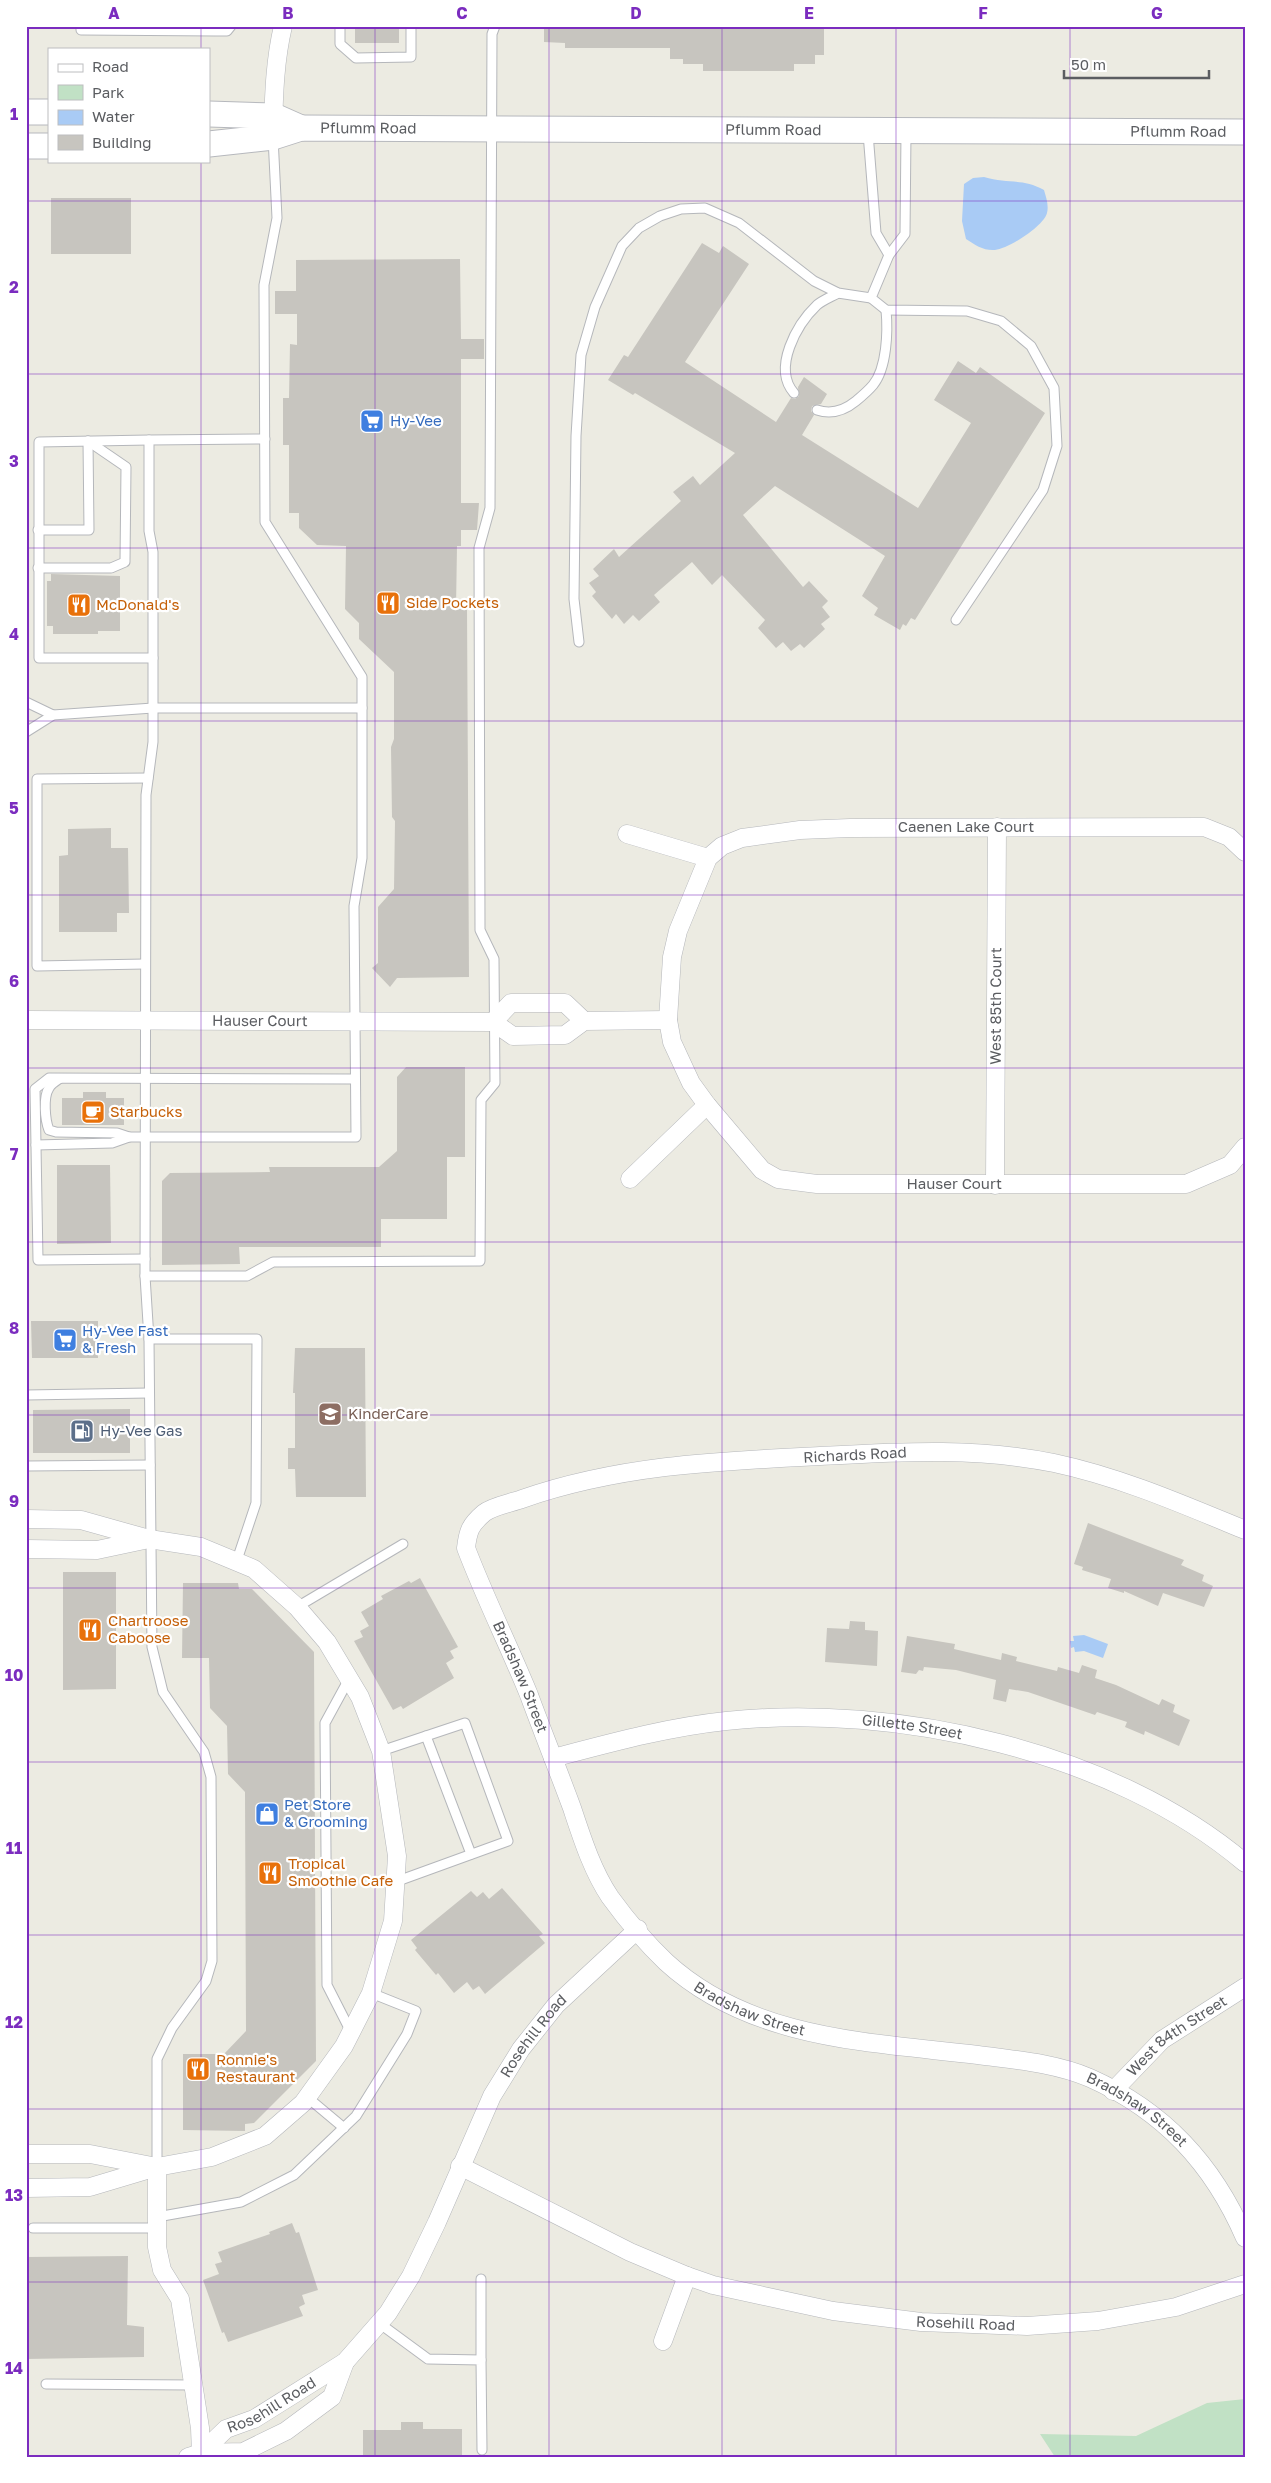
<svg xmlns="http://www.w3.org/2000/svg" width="1271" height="2483" font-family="'Golos Text',sans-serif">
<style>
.green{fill:#c1e1c5}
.water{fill:#a9cbf5}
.building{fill:#c7c5bf}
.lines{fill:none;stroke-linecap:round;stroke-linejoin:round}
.service-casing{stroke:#b5b7bb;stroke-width:11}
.minor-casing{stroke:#b5b7bb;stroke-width:19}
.secondary-casing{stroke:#b6b8bd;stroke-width:27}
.service{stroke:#fff;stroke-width:9}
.minor{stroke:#fff;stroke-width:18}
.secondary{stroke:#fff;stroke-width:25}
.grid{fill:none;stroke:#7b2cbf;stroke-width:1;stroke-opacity:0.55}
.labels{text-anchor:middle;stroke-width:4.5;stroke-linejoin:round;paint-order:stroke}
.street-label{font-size:15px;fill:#5b5d61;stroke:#fff}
.shop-label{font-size:15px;fill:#366cbe;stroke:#fff;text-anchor:start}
.food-label{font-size:15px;fill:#c56008;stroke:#fff;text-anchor:start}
.education-label{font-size:15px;fill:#785e54;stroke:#fff;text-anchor:start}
.service-label{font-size:15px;fill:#4e5e75;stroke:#fff;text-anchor:start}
.neatline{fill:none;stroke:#7b2cbf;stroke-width:2}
.grid-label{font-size:16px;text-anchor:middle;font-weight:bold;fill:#7b2cbf}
</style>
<rect width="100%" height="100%" fill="#ecebe2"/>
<polygon class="green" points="1245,2399 1245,2457 1055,2457 1040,2434 1136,2436 1207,2403"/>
<g class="water">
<path d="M984,177C1007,184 1022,178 1044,190C1046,197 1049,205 1047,213C1044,226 1008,249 995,250C984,251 975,245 966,239L962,221L964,184L973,178Z"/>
<polygon points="1084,1635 1108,1644 1103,1658 1084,1651 1075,1652 1074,1647 1071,1648 1070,1641 1074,1641 1073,1636"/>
</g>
<g class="building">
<rect x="355" y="26" width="44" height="17"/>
<polygon points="544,26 824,26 824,55 815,55 815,64 794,64 794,71 703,71 703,64 683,64 683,59 670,59 670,48 565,48 565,43 544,42"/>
<rect x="51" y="198" width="80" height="56"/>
<polygon points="702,243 719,253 723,246 749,264 685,362 776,422 791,398 795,399 799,396 798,387 804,377 827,394 821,404 812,406 811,411 814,415 802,435 918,508 971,423 934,400 958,361 976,373 980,367 1045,413 915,620 911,618 906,626 903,624 900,630 874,615 878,608 862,596 885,556 775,486 743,515 803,587 809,581 828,601 822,607 830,617 821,624 825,629 804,648 800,644 791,651 783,642 776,648 758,628 765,620 722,575 712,585 692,562 654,595 660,602 639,621 633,615 624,624 616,614 612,619 592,596 596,592 589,583 599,576 593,569 614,549 619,557 681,501 673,492 693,476 700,485 735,453 635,393 633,395 608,380 624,355 628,357"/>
<polygon points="460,259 461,339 484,339 484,359 461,359 461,503 479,503 477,530 461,530 461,546 457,546 456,608 467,608 469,977 397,978 390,987 372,968 378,963 378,907 394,889 395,821 392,817 391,747 394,739 394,672 359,639 359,623 345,609 346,546 317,545 299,528 299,513 289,513 289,445 283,445 283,398 289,398 290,344 297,345 297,314 275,314 275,291 296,291 296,260"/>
<polygon points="51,574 120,576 120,631 98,631 98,634 53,634 53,626 47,626 47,581 51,581"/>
<polygon points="111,828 111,848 128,848 129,913 117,913 117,932 59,932 59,856 68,855 68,829"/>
<polygon points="406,1067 465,1067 465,1157 447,1157 447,1219 381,1219 381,1247 239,1247 240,1264 162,1265 162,1181 170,1173 270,1172 269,1167 379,1167 397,1151 397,1077"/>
<polygon points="83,1092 106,1092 106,1098 124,1098 124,1125 62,1125 62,1098 83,1098"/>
<polygon points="57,1165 110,1165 111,1243 57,1244"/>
<polygon points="31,1321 98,1321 98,1358 32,1358"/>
<polygon points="295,1348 365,1348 366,1497 296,1497 295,1469 288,1469 288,1448 295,1448 295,1393 293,1393"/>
<polygon points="130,1409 130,1453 33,1453 33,1410"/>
<polygon points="1088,1523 1184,1560 1181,1565 1204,1575 1202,1581 1213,1586 1204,1607 1163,1593 1158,1606 1124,1591 1124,1593 1108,1588 1111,1579 1082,1570 1083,1567 1074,1564"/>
<polygon points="63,1572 116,1572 116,1689 63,1690"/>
<polygon points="420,1578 458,1647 450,1651 454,1658 446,1663 454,1678 403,1709 401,1706 393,1710 354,1641 363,1637 360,1631 369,1626 361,1612 383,1599 381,1596 409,1581 411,1583"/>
<polygon points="183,1583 238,1583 239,1589 252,1589 314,1652 316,2061 254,2123 245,2124 245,2131 183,2130 183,2054 224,2054 246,2031 245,1792 228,1774 227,1726 210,1708 209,1658 182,1658"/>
<polygon points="850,1621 865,1622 865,1630 878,1631 877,1666 825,1662 827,1628 849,1629"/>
<polygon points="907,1636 955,1644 954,1649 1001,1660 1002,1653 1017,1657 1016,1661 1057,1671 1058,1667 1079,1673 1082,1665 1097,1670 1095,1678 1116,1685 1159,1705 1162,1699 1175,1705 1173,1712 1190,1720 1179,1746 1145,1731 1144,1735 1125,1727 1127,1722 1097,1712 1095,1715 1028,1692 1009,1689 1006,1702 993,1699 996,1680 956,1670 924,1667 923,1671 919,1670 916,1674 901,1672"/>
<polygon points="502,1888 543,1934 539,1936 545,1943 485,1994 479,1986 473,1990 467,1982 454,1993 438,1973 436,1975 415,1950 417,1948 411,1940 471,1891 477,1897 483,1892 489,1899"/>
<polygon points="292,2223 296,2233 299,2232 318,2290 302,2295 305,2304 299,2307 303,2316 228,2342 224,2332 222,2333 203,2280 219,2274 215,2264 222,2262 218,2252 270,2234 269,2232"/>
<polygon points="128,2256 127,2325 144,2327 144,2357 26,2359 26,2257"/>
<polygon points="401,2422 423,2422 423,2429 462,2429 462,2457 363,2457 363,2430 401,2430"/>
</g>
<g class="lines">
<g class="service-casing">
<g id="service">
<polyline points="81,26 81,30 216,31 227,31 231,26"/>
<polyline points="340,26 340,44 356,58 411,57 411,26"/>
<polyline points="868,133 876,233 889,255"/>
<polyline points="906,133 905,234 889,255 871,298 886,310 967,311 1001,321 1031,346 1054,388 1057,446 1043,490 956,620"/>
<path d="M794,393C772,368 797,324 817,305C823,300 831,297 838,293"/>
<path d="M817,410C832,415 845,410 856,401C862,396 868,391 873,385C887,368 888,331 886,310"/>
<polyline points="149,440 39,442 39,658 153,658"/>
<polyline points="38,530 89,530 88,441"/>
<polyline points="38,568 111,568 125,562 126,467 88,441"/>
<polyline points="579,642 574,599 576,436 581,355 595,307 622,246 639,228 660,216 681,209 705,208 739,223 814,281 838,293 871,298"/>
<polyline points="26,702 53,715"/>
<polyline points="26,732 53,715 153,708 362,708"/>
<polyline points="145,964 37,966 37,779 148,778"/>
<path d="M59,1079C56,1081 51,1084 49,1088C43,1097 45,1120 49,1130L56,1132L117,1133L129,1137"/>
<polyline points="36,1145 112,1143 129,1137 356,1137 354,906 362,858 362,677 265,522 264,285 277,218 273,137"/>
<polyline points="145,1259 38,1260 35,1089 49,1078 355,1079"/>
<polyline points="145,1276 247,1276 273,1262 480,1261 481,1100 495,1083 494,959 480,930 479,548 490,508 492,34 495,26"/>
<polyline points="149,1339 257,1339 256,1503 237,1560"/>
<polyline points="26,1395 149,1393"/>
<polyline points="26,1466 150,1465"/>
<polyline points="297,1607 403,1544"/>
<polyline points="349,1679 325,1723 327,1985 351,2032"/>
<polyline points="426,1736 471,1854"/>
<polyline points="381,1751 465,1723 508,1841 395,1882"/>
<polyline points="307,2097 344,2128"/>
<polyline points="157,2167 157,2059 172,2028 206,1981 212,1961 211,1777 204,1752 163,1692 152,1647 149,1339 145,1276 146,795 153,742 153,552 149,531 149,440 265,439"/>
<polyline points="157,2217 241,2202 294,2175 356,2116 407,2034 416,2011 371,1993"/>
<polyline points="33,2228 157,2228"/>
<polyline points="481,2279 481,2360"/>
<polyline points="379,2323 428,2359 481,2360 482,2450"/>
<polyline points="46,2384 193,2385"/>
</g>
</g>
<g class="minor-casing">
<g id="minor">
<path d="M273,127C274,93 275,60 283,26"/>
<polyline points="627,834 708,858"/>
<path id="s1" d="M1245,852L1229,837L1204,827L850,828L800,830L742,838L722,846L708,858L678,931L672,957L668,1020L672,1042L691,1083L707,1105L762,1170L778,1179L817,1184H1186L1230,1165L1245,1147"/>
<path id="s2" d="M26,1020L493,1022L513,1036L565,1035L584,1021L668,1020"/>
<polyline points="493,1022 511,1003 565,1003 584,1021"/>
<polyline points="630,1179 707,1105"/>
<path id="s3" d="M995,1185L997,827"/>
<polyline points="26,1519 81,1520 149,1539 97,1550 26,1549"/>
<path id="s4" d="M1245,1530C1182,1504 1120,1477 1054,1463C976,1447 898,1452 820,1456C719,1461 619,1465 522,1499C511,1503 493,1506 484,1513C470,1525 468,1531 466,1548C485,1598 509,1646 529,1695C543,1733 558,1770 572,1808C582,1838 592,1870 610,1897C626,1919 646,1943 666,1962C751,2040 870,2042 978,2055C1015,2060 1055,2063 1090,2078C1164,2111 1213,2164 1245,2238"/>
<polyline points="149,1539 201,1547 254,1569 297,1607 327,1642 360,1697 381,1751 397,1856 393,1921 371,1993 344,2046 303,2103 265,2136 212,2157 157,2167 157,2247 162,2270 180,2299 200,2428 201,2453"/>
<path id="s5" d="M553,1758C610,1743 668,1727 726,1721C896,1703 1113,1751 1245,1863"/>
<path id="s6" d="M1113,2091L1162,2040L1245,1987"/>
<polyline points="26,2154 90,2154 157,2167 90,2187 26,2188"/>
<path id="s7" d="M460,2166L630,2252L687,2276L713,2285L833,2311L921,2322L1027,2326L1098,2321L1176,2307L1245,2284"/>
<polyline points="663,2341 687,2276"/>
<path id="s8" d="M201,2453L226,2429L254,2419L345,2362L388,2313L411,2276L437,2222L492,2096L521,2049L556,2005L638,1929"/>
<polyline points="188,2457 201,2453 243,2452 286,2431 332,2397 345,2362"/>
</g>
</g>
<g class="secondary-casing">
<g id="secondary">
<polyline points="26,112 49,112"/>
<polyline points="209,114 274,116 301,128"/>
<path id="s9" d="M209,144L273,137L301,128L1245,132"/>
<polyline points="26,146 49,146"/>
</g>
</g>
<use href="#service" class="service"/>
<use href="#minor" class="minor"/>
<use href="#secondary" class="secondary"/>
</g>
<path class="grid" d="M201,26V49M375,26V2457M549,26V2457M722,26V2457M896,26V2457M1070,26V2457M201,161V2457M26,201H1245M26,374H1245M26,548H1245M26,721H1245M26,895H1245M26,1068H1245M26,1242H1245M26,1415H1245M26,1588H1245M26,1762H1245M26,1935H1245M26,2109H1245M26,2282H1245"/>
<defs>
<g id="supermarket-square" transform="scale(1.25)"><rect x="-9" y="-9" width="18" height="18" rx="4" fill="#3f7fe0" stroke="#fff"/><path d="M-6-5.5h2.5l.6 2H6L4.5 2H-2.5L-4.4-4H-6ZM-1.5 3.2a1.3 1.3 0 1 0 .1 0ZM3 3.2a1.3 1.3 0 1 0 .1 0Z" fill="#fff"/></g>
<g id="restaurant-square" transform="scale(1.25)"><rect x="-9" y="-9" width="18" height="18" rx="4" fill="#e8710a" stroke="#fff"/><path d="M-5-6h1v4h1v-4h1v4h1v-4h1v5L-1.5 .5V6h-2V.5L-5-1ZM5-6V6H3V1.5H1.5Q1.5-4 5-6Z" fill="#fff"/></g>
<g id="cafe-square" transform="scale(1.25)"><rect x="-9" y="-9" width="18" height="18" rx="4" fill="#e8710a" stroke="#fff"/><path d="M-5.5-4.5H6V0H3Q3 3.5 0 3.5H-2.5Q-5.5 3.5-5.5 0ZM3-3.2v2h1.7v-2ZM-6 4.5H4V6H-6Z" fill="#fff"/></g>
<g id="school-square" transform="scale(1.25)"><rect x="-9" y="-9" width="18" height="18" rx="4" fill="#8d6e63" stroke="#fff"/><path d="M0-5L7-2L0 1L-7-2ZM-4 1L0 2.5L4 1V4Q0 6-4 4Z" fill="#fff"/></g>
<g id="fuel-square" transform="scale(1.25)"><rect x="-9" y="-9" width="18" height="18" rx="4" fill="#5c6f8a" stroke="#fff"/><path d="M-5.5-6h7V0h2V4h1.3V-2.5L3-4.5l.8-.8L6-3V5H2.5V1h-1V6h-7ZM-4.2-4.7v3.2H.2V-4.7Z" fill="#fff"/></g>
<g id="shop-square" transform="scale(1.25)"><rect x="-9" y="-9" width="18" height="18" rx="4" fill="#3f7fe0" stroke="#fff"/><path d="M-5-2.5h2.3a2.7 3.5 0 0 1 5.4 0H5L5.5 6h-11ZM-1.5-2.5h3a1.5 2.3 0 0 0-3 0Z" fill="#fff"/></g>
</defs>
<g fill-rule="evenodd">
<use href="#supermarket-square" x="372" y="421"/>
<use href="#restaurant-square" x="388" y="603"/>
<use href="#restaurant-square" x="79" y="605"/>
<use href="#cafe-square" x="93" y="1112"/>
<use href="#supermarket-square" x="65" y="1340"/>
<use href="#school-square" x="330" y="1414"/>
<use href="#fuel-square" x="82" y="1431"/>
<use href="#restaurant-square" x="90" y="1630"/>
<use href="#shop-square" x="267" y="1814"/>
<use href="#restaurant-square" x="270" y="1873"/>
<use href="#restaurant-square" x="198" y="2069"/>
</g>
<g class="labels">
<g class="street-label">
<text dy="5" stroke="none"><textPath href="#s9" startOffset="161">Pflumm Road</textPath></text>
<text dy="5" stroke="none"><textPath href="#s9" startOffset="566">Pflumm Road</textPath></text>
<text dy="5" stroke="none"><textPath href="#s9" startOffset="971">Pflumm Road</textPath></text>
<text x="966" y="832">Caenen Lake Court</text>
<text dy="5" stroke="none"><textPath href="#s3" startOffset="179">West 85th Court</textPath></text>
<text dy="5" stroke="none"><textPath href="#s2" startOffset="234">Hauser Court</textPath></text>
<text dy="5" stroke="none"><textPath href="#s1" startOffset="1095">Hauser Court</textPath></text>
<text transform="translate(855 1455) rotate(-3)" y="5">Richards Road</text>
<text dy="5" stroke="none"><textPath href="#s4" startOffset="961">Bradshaw Street</textPath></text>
<text dy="5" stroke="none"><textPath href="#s5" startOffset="364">Gillette Street</textPath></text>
<text dy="5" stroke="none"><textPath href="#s4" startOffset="1382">Bradshaw Street</textPath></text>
<text dy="5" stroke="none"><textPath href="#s6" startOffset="85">West 84th Street</textPath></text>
<text dy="5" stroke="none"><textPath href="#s8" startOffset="551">Rosehill Road</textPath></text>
<text dy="5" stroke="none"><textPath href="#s4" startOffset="1788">Bradshaw Street</textPath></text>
<text dy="5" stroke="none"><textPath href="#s7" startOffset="536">Rosehill Road</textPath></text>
<text dy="5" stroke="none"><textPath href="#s8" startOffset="86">Rosehill Road</textPath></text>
</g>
<g class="shop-label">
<text x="390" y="426">Hy-Vee</text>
<text x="82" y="1336">Hy-Vee Fast<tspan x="82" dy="17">&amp; Fresh</tspan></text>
<text x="284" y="1810">Pet Store<tspan x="284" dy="17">&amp; Grooming</tspan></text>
</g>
<g class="food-label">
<text x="406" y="608">Side Pockets</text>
<text x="96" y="610">McDonald's</text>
<text x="110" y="1117">Starbucks</text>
<text x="108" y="1626">Chartroose<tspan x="108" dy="17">Caboose</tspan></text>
<text x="288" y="1869">Tropical<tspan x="288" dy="17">Smoothie Cafe</tspan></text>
<text x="216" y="2065">Ronnie's<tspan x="216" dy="17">Restaurant</tspan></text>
</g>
<g class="education-label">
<text x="348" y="1419">KinderCare</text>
</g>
<g class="service-label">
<text x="100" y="1436">Hy-Vee Gas</text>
</g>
</g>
<rect width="1271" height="2483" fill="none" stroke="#ffffff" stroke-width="55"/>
<rect x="48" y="48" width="162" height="115" fill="#ffffff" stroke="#bdbec0"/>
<rect x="58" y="64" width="25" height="8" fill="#ffffff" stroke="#bdbec0"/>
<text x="92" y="72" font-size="15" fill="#5b5d61">Road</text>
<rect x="58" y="85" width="25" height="15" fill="#c1e1c5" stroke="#bdbec0"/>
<text x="92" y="98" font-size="15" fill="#5b5d61">Park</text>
<rect x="58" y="110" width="25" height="15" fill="#a9cbf5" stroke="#bdbec0"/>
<text x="92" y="122" font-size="15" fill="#5b5d61">Water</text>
<rect x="58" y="135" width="25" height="15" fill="#c7c5bf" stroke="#bdbec0"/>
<text x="92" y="148" font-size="15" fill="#5b5d61">Building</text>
<path d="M1064 70v8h145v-8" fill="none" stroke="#5b5d61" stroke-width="2.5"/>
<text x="1071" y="70" font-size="15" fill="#5b5d61" stroke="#ffffff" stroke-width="4" paint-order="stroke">50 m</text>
<rect x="28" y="28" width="1216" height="2428" class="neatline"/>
<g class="grid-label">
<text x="114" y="19">A</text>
<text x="288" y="19">B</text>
<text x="462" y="19">C</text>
<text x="636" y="19">D</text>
<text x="809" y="19">E</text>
<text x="983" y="19">F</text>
<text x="1157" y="19">G</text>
<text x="14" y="120">1</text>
<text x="14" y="293">2</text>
<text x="14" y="467">3</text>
<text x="14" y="640">4</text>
<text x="14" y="814">5</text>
<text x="14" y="987">6</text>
<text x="14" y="1160">7</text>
<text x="14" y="1334">8</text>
<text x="14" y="1507">9</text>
<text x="14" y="1681">10</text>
<text x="14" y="1854">11</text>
<text x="14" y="2028">12</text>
<text x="14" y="2201">13</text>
<text x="14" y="2374">14</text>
</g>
</svg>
